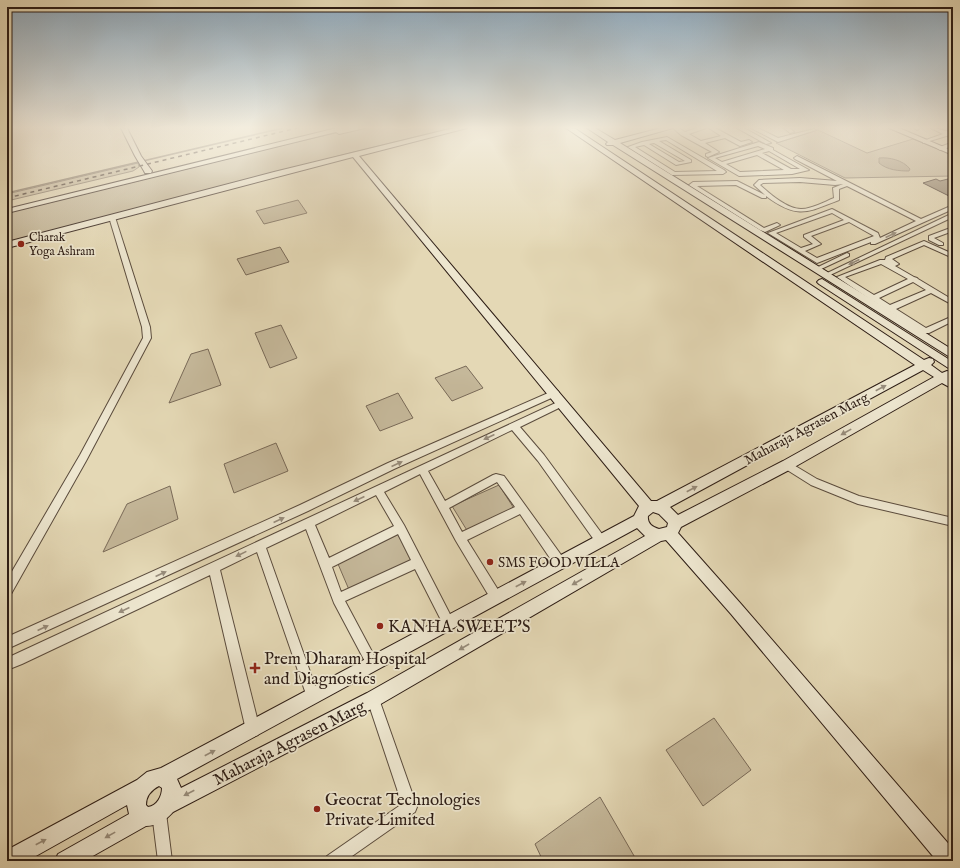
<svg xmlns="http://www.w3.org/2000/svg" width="960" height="868" font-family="'IM FELL English',serif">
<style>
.green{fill:#c5b89a;stroke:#796a58}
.water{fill:#a6987f;stroke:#766755}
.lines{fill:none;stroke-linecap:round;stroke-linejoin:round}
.stream{stroke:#766755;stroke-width:1.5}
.building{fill:#8c7e68;stroke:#2d1d15}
.street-casing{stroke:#5b4c3d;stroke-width:2}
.secondary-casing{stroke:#2d1d15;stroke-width:2}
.street{fill:#ede6cf;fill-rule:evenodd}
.secondary{fill:#ede6cf;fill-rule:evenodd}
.rail{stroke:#2d1d15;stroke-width:1.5;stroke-dasharray:4 4;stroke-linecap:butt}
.oneway{fill:#978c7b}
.poi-dot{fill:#8f2418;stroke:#ede6cf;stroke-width:1.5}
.labels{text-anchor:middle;stroke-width:3.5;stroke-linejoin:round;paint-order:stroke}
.far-poi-label{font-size:12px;fill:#2d1d15;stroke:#ede6cf;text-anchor:start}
.street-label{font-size:14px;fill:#2d1d15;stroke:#ede6cf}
.poi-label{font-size:14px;fill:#2d1d15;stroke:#ede6cf;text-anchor:start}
.near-poi-label{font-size:17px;fill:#2d1d15;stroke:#ede6cf;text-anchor:start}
.near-street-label{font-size:17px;fill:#2d1d15;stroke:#ede6cf}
</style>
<rect width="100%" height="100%" fill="#e4d8b5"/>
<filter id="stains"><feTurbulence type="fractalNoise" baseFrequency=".005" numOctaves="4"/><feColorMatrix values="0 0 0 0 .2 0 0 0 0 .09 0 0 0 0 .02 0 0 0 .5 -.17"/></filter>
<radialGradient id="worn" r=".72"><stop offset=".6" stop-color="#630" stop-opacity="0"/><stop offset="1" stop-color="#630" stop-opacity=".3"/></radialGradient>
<g class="green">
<polygon points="358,128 451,128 350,153 7,242 7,213 292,143"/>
<polygon points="818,130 867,153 913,139 953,155 953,176 845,178 776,143"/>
<polygon points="138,163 139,167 133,171 7,201 7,194"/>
<polygon points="298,200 307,213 264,224 256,211"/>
<polygon points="280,247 289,262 246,275 237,259"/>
<polygon points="281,325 297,358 270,368 255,333"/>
<polygon points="208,349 221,385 169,403 191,354"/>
<polygon points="466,366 483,388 452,401 435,378"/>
<polygon points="398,393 413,418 380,431 366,406"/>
<polygon points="276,443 288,471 234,493 224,464"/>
<polygon points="499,485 515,510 468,532 452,506"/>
<polygon points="170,486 178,519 103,552 127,504"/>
<polygon points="401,533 416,559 350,592 338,564"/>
<polygon points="714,718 751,770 703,806 666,750"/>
<polygon points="600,797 637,861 543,861 535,844"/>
</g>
<path class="water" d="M879,158C889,157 903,160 910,169L909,171C899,171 887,170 879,163Z"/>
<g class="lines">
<polyline class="stream" points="7,193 283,128"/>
</g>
<polygon class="building" points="936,179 940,181 948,179 953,181 953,198 923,183"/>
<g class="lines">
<g class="street-casing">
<g id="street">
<polygon points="673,128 679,128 685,132 697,128 706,128 689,134 701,141 721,136 709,128 715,128 741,142 749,140 752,142 740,146 725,138 705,143 719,152 708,157 706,156 706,154 712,152 681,135"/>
<polygon points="737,128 744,128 771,143 766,144"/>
<polygon points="751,128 758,128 778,138 814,129 816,130 778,142"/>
<polygon points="784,128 790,128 794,132 790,133"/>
<polygon points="914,128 919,128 919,129 917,130"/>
<path d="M931,128C939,128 946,133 953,131V134L923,143V141L943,134Z"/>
<path d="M667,137L724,170L726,172L723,174L672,175L628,147L642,142ZM666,140L717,171L675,172L635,147L644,145L676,165L691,162V160L659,141ZM654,143L685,161L679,162L649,144Z"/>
<path d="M759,142L773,148V150L809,170L792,174L739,176L708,158ZM758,146L765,149L722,162L715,158ZM769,151L800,169H791L762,153ZM757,155L784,170L740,172L726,164Z"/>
<polygon points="951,143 953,144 953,146 940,150 937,148"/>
<path d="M797,156L921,219L953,205V209L875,244H871V242L817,263L768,233L832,209L878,233L880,238L916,221L847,186L839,189V200C806,213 797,219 766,196V198H762L736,185L697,186L764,228L777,223L780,225L765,232L760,230L689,185L693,182L737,181L765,195L754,185L759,180L800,178L837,181L795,159L794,158ZM800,182L835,185L843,184L833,188L834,198C824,202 812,209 801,209C787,209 770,194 760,185L763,183ZM832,213L844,220L804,235V237L813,244L801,248L776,233ZM849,222L874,236L817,258L805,251L821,244L811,236Z"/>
<polygon points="953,213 953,217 828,276 824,276 823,275"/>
<polygon points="112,215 115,217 150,327 151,338 86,461 11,594 7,595 7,580 80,455 143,338 142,327 109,217"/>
<polygon points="953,227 953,231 934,238 943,243 943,245 939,245 929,240 929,236"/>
<path d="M924,241L953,254V258L924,245L892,259L899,264L895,266L914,277L917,278L918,279L953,300V305L931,293L896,309L926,328L953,316V321L929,333H923L889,311L883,312L882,310L884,308L873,301L866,302L865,300L868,298L837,277L880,260H885L886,257ZM881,264L908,279L874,295L845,277ZM913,282L926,290L890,305L879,298Z"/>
<polygon points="847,253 849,254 849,256 819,270 815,270 814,269"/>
<polygon points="555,390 558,391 559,393 558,395 394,469 308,511 7,649 7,637 300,505 388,463"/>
<path d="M562,400L566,403L565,405L520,427L544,455L605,538L606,541L605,544L601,546L597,544L538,461L512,430L428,471L445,501L493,475L496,474L504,476L564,559L565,563L564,567L560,568L556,567L520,514L467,540L500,593L502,597L500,601L496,602L492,601L456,541L420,474L384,492L404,525L454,622L452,626L448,628L444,626L415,569L345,601L377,661L379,665L377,669L373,671L369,669L334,603L306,529L266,548L319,697L317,701L313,703L309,701L307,697L257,552L220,570L260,730L258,735L253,737L248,735L246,730L210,575L22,664L7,670V658ZM497,482L515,507L462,532L449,508ZM376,495L394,526L329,558L315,525ZM398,534L411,560L341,592L332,567Z"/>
<polygon points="787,461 817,479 859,496 953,518 953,526 858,504 811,485 784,468 782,465 784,462"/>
<polygon points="373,693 377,695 379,699 417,807 415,812 345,861 325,861 327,856 402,804 367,699 369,695"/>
<polygon points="159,806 164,808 166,813 172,861 158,861 152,813 154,808"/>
</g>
</g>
<g class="secondary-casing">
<g id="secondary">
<polygon points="121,128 127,128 141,156 152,171 151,173 145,173 144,171 135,156"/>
<polygon points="337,128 365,128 339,134 336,132 7,213 7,209"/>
<path d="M454,128H467L359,156L651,501H657L915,365L566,128H574L924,360L929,358L933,359L934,362L931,365L942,373L947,371L951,372L952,375L951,378L953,380V389L942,383L791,469L681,527L678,533L741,604L953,849V861H937L731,614L666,540L661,541L379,705L173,812C165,821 157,826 146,826L84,861H55L58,854L129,814L127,805L27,861H7V850L137,780L147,772L161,768L634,516L639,506L353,157L7,248V242L274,172ZM923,370L934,377L783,461L678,515L670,507ZM653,512L659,514L668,523L667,527L659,529C652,527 647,523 648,516ZM637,528L645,536L367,693L181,788L177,779ZM159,786L162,788C162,796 157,806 148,807L146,805C146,796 151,790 159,786Z"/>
<polygon points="587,128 595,128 615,140 661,128 673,128 620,143 953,350 953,359 613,145 607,145 606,144 608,142"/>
<polygon points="889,128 899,128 953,151 953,155"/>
<polygon points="822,279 953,362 953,371 819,284 817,282 819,280"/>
</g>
</g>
<use href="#street" class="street"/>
<use href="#secondary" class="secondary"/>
<polyline class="rail" points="7,198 297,128"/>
</g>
<defs><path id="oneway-solid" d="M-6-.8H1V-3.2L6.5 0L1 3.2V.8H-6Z"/></defs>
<g class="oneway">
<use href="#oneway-solid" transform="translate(891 235) rotate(-25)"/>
<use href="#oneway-solid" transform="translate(854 262) rotate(155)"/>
<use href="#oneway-solid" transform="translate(881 388) rotate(-28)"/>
<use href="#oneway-solid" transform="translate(846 432) rotate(151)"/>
<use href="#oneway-solid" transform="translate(489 437) rotate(155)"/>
<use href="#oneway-solid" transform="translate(397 464) rotate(-24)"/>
<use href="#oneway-solid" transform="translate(692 489) rotate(-28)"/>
<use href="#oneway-solid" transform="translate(359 499) rotate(155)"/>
<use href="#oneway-solid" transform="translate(279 520) rotate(-25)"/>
<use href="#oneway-solid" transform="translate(241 554) rotate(154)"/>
<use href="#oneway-solid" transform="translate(161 574) rotate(-25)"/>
<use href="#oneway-solid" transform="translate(577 582) rotate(150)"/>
<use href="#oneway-solid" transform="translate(521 584) rotate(-28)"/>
<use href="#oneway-solid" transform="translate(124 610) rotate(155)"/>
<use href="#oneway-solid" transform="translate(43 628) rotate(-25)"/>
<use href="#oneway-solid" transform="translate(464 647) rotate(150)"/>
<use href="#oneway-solid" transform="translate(210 753) rotate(-28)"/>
<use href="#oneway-solid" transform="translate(189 793) rotate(153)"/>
<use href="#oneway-solid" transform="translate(110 835) rotate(151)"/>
<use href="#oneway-solid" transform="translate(41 842) rotate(-28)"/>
</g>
<linearGradient id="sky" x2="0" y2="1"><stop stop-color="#8da9be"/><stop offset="0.51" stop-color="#f3edde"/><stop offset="1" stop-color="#f3edde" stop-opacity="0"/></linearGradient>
<rect width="960" height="250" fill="url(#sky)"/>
<g class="poi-dot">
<circle cx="21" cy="244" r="4"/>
<circle cx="490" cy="562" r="4"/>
<circle cx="380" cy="626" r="4"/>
<path d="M253 662h4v4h4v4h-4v4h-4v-4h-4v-4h4z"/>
<circle cx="317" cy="809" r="4"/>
</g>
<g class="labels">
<g class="far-poi-label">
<text x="29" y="241">Charak<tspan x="29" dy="14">Yoga Ashram</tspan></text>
</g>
<g class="street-label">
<text transform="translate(806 428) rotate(-28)" y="5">Maharaja Agrasen Marg</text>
</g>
<g class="poi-label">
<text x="498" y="567">SMS FOOD VILLA</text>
</g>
<g class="near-poi-label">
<text x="388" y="632">KANHA SWEET'S</text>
<text x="264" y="664">Prem Dharam Hospital<tspan x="264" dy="20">and Diagnostics</tspan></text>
<text x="325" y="805">Geocrat Technologies<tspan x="325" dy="20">Private Limited</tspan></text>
</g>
<g class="near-street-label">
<text transform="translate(289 742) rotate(-27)" y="6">Maharaja Agrasen Marg</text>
</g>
</g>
<rect width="960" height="868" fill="none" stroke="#e4d8b5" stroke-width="24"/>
<rect x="8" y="8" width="944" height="852" fill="none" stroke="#2d1d15" stroke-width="2"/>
<rect x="12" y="12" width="936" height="844" fill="none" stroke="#2d1d15"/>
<rect width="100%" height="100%" filter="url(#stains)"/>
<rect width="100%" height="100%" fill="url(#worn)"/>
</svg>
